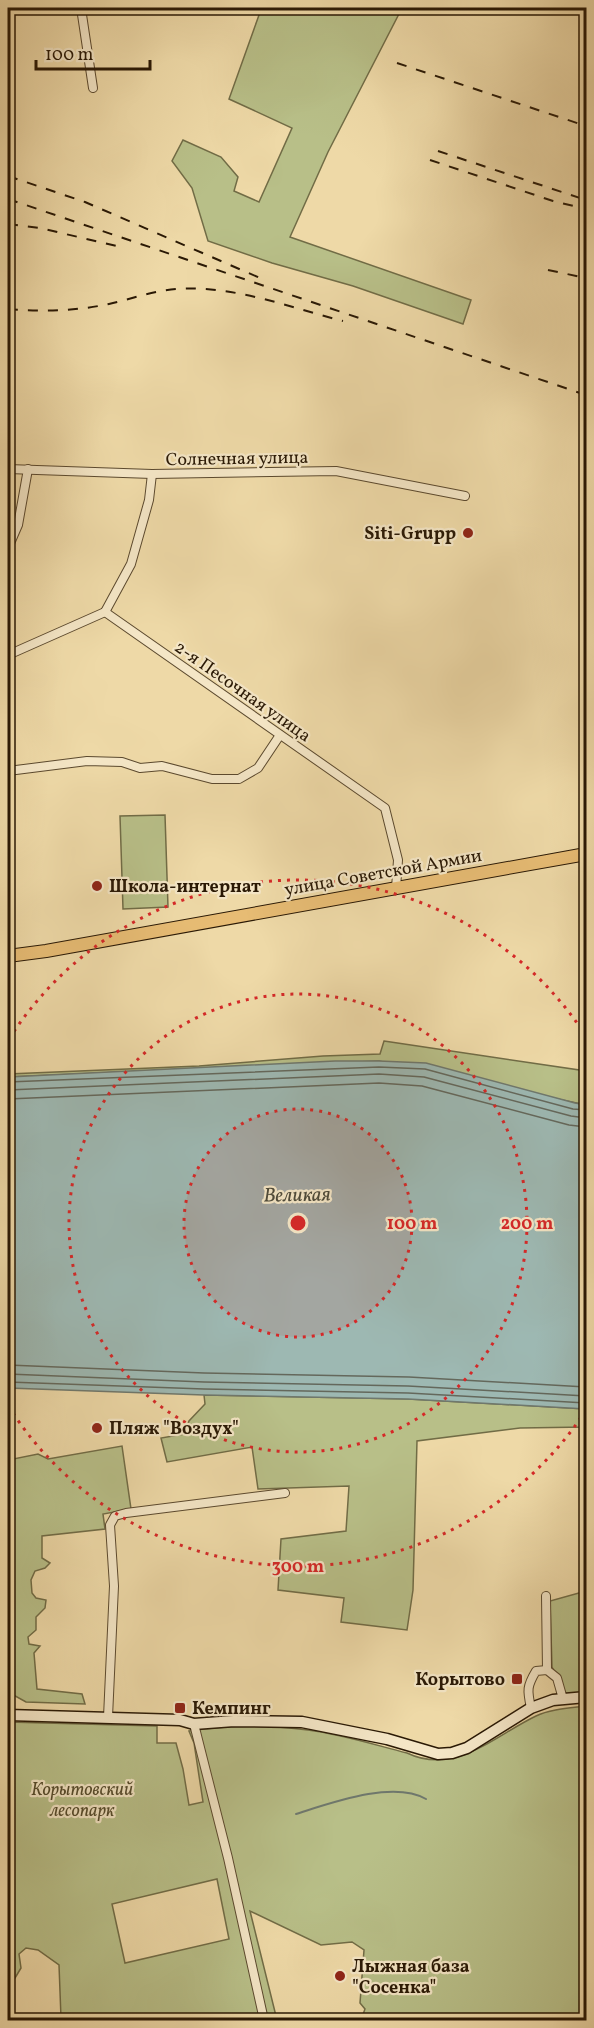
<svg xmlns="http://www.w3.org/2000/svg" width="594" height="2028" font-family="Vollkorn,serif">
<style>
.green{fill:#b8bf88;stroke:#716c46;stroke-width:1.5;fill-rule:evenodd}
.water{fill:#9db8b2;stroke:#6f786d;stroke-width:1.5}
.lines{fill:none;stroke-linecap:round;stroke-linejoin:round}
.shore{stroke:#64685c;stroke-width:1.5}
.stream{stroke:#6f786d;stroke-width:2}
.street-casing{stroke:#5b492e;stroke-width:10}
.secondary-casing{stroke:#2a1905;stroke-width:13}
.primary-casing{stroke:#2a1905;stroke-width:14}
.street{stroke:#f4e6c6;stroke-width:8}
.secondary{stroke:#f4e6c6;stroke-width:10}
.primary{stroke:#e7bc74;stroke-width:12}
.rail{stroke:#2a1905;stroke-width:2;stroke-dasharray:10 10;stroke-linecap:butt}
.ring{fill:none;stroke:#d62828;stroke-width:3;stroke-dasharray:3 6}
.poi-dot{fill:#8f2418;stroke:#f4e6c6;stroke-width:2}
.labels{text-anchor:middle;stroke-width:4.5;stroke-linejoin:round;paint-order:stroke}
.street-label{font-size:18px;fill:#2a1905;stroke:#f4e6c6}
.poi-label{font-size:18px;font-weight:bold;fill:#2a1905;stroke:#f4e6c6;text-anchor:start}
.park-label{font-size:18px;font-style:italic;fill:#554b2c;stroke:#f4e6c6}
.water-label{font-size:20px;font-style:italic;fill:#4c4939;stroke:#f4e6c6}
.centre{fill:#d62828;stroke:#f4e6c6;stroke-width:3}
.ring-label{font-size:18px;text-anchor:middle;font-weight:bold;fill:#d62828;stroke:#f4e6c6;stroke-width:4.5;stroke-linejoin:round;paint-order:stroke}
</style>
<rect width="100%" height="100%" fill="#eed9a7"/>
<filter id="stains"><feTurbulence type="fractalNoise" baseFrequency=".00333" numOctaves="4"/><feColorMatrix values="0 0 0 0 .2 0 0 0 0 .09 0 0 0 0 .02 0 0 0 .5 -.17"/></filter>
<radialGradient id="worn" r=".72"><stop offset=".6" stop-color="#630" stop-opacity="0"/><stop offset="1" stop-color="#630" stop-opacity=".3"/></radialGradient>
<g class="green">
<polygon points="256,8 402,8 328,152 290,237 471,300 463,324 353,286 272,263 208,241 192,188 172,161 183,140 221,157 238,177 234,191 259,202 292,128 229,99 259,15"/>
<polygon points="165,815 168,907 123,909 120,816"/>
<polygon points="384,1041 586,1071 586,1105 379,1061 8,1077 8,1074 199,1066 323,1056 380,1054"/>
<polygon points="204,1395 408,1399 586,1409 586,1427 520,1428 417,1441 413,1590 407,1630 341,1622 344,1598 278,1590 281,1539 346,1531 349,1486 258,1489 252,1447 167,1462 161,1438 184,1434 189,1421 205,1404"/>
<polygon points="122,1446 131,1509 103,1514 105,1529 42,1536 42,1558 50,1563 45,1568 35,1571 31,1580 32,1593 36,1598 46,1600 45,1608 36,1617 36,1630 28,1637 29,1644 40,1646 34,1653 37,1689 82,1694 85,1704 26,1702 8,1692 8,1460 38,1454 48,1459"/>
<polygon points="586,1591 586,1693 567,1695 552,1667 550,1601"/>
<path d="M586,1706V2020H361L365,2009L360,2003L364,1950L352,1942L321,1945L250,1911L277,2020H67L61,2018L59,1965L38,1950L26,1948L19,1954L21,1968L15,1978L8,1980V1722L157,1726V1743H176L183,1769L189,1805L203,1802L194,1743L189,1731C227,1725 269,1725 308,1730C341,1734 375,1745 407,1753C455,1776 494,1736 536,1716C550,1709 570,1708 586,1706ZM217,1879L229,1939L125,1963L112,1904Z"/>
</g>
<polygon class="water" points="335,1061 379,1061 426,1063 575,1103 586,1105 586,1409 408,1399 204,1395 8,1388 8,1077"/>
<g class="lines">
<g class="shore">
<polyline points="8,1082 379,1067 425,1069 573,1109 586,1110"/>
<polyline points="8,1090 379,1074 424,1077 571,1116 586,1118"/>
<polyline points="8,1099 379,1083 422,1086 569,1125 586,1127"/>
<polyline points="8,1365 204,1373 409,1377 586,1387"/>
<polyline points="8,1374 204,1382 408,1386 586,1396"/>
<polyline points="8,1382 204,1389 408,1393 586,1403"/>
</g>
<path class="stream" d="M296,1814C331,1803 393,1780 426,1799"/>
<g class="street-casing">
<g id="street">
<polyline points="81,8 93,88"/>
<polyline points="8,97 8,104"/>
<polyline points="8,469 152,474 336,471 465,496"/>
<polyline points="8,548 18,525 28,469"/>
<polyline points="105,612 385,808 398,860 396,888"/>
<polyline points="105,612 131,564 149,500 152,474"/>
<polyline points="8,655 105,612"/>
<polyline points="8,771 87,761 122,762 140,768 162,766 212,779 239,779 258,768 280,735"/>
<polyline points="546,1596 547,1670"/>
<path d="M531,1708C527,1690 527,1686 536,1671L547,1670L557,1678L563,1699"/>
<polyline points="108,1717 114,1586 110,1525 115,1516 126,1513 285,1493"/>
<polyline points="194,1724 228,1858 264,2020"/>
</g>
</g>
<g class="secondary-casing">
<polyline id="secondary" points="8,1715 180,1720 194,1724 234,1721 302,1722 387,1739 438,1754 452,1753 467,1748 531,1708 553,1700 586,1697"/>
</g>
<g class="primary-casing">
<polyline id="primary" points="8,956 46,951 586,854"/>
</g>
<use href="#street" class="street"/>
<use href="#secondary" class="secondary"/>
<use href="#primary" class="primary"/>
<g class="rail">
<polyline points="397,63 586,126"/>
<polyline points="438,151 586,200"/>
<polyline points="430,160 553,201 586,209"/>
<polyline points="8,176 85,202 260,278"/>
<polyline points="8,199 586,395"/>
<polyline points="8,224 40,228 125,248"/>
<polyline points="548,270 586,278"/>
<path d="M8,309C40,312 76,311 109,304C131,299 153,291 176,289C234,285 288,307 343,321"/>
</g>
</g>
<circle cx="298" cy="1223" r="114" fill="#d62828" fill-opacity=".12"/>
<g class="ring">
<circle cx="298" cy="1223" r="114"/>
<circle cx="298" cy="1223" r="229"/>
<path d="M586 1410A343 343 0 0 1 9 1407M9 1039A343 343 0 0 1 586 1036"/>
</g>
<g class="poi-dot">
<circle cx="468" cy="533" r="6"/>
<circle cx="97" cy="886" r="6"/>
<circle cx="97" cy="1428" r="6"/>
<rect x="511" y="1673" width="12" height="12" rx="3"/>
<rect x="174" y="1702" width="12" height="12" rx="3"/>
<circle cx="340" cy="1976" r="6"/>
</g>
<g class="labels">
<g class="street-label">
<text transform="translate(237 458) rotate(-1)" y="6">Солнечная улица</text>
<text transform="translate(243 691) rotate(35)" y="6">2-я Песочная улица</text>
<text transform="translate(383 872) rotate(-10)" y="6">улица Советской Армии</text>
</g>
<g class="poi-label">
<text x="456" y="539" text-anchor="end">Siti-Grupp</text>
<text x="109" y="892">Школа-интернат</text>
<text x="109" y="1434">Пляж "Воздух"</text>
<text x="505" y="1685" text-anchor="end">Корытово</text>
<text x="192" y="1714">Кемпинг</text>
<text x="352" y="1972">Лыжная база<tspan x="352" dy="21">"Сосенка"</tspan></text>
</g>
<g class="park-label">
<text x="82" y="1795">Корытовский<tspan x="82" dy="21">лесопарк</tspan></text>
</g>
<g class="water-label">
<text transform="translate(297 1194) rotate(-1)" y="7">Великая</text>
</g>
</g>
<circle cx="298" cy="1223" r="9" class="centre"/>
<g class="ring-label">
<text x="412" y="1229">100 m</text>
<text x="527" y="1229">200 m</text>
<text x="298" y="1572">300 m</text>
</g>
<rect width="594" height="2028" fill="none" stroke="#eed9a7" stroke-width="30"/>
<rect x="9" y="9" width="576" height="2010" fill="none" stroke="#2a1905" stroke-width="3"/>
<rect x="15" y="15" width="564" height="1998" fill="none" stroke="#2a1905" stroke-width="1.5"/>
<path d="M36 60v9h114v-9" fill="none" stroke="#2a1905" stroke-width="3"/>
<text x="45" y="60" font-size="18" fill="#2a1905" stroke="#f4e6c6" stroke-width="4.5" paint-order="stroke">100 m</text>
<rect width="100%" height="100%" filter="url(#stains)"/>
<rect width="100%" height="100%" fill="url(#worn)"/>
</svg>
